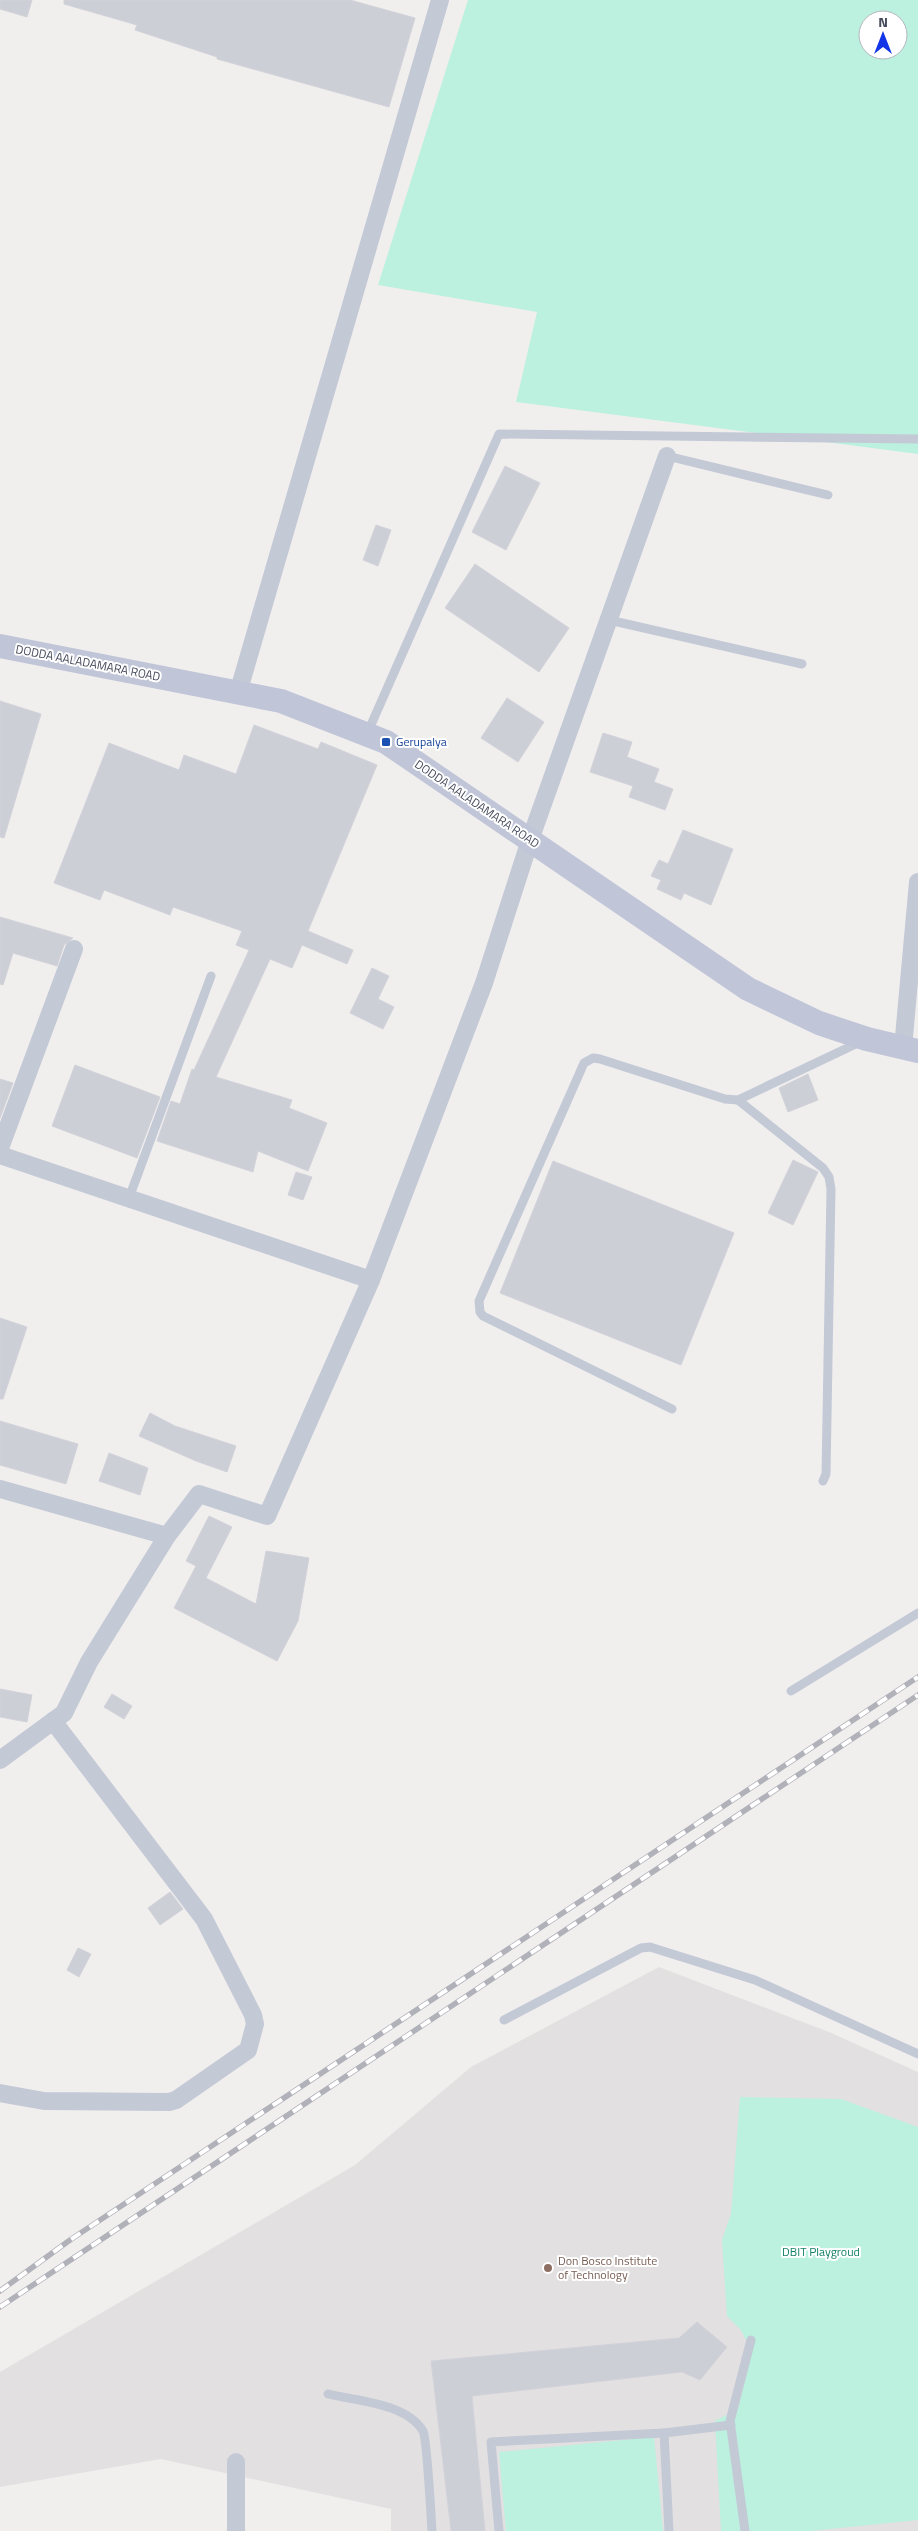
<svg xmlns="http://www.w3.org/2000/svg" width="918" height="2531" font-family="'Titillium Web',sans-serif">
<style>
.education{fill:#e2e0e0}
.green{fill:#bbf1de;fill-rule:evenodd}
.building{fill:#cdcfd6;stroke:#d2d2da}
.lines{fill:none;stroke-linecap:round;stroke-linejoin:round}
.service{stroke:#c4c9d6;stroke-width:9}
.minor{stroke:#c4c9d6;stroke-width:18}
.secondary{stroke:#c0c5d8;stroke-width:24}
.rail-casing{stroke:#b0b1b9;stroke-width:5.5}
.rail{stroke:#fff;stroke-width:4;stroke-dasharray:11;stroke-linecap:butt}
.transit-dot{fill:#1a4fb4;stroke:#fff;stroke-width:2}
.education-dot{fill:#8d6e63;stroke:#fff;stroke-width:2}
.labels{text-anchor:middle;stroke-width:4;stroke-linejoin:round;paint-order:stroke}
.street-label{font-size:12px;fill:#464c5c;stroke:#fff}
.transit-label{font-size:12px;fill:#164399;stroke:#fff;text-anchor:start}
.park-label{font-size:12px;fill:#138167;stroke:#fff}
.education-label{font-size:12px;fill:#785e54;stroke:#fff;text-anchor:start}
</style>
<rect width="100%" height="100%" fill="#f1efee"/>
<polygon class="education" points="659,1967 829,2032 918,2072 918,2531 391,2531 391,2509 161,2459 0,2487 0,2372 355,2165 471,2067"/>
<g class="green">
<path d="M468,0H918V454L516,402L537,312L378,285ZM868,20H898V50H868Z"/>
<polygon points="740,2097 841,2099 918,2127 918,2520 810,2531 721,2531 715,2421 738,2409 752,2352 741,2330 727,2316 722,2240 731,2214"/>
<polygon points="654,2437 663,2531 506,2531 499,2452"/>
</g>
<g class="building">
<polygon points="0,0 32,0 27,17 0,9"/>
<polygon points="64,0 350,0 415,18 389,107 217,59 217,57 135,30 137,25 64,4"/>
<polygon points="505,466 540,483 506,550 472,532"/>
<polygon points="376,525 391,530 378,566 363,560"/>
<polygon points="475,564 569,628 539,672 445,608"/>
<polygon points="507,698 544,722 518,762 481,738"/>
<polygon points="0,701 41,714 4,838 0,837"/>
<polygon points="254,725 318,749 321,742 377,765 308,931 353,950 347,964 302,945 292,968 270,959 216,1077 292,1100 289,1108 327,1123 308,1171 258,1151 253,1172 157,1141 171,1101 180,1104 192,1069 194,1070 249,950 236,945 242,931 173,907 170,915 104,890 100,900 54,883 109,743 179,770 184,755 236,774"/>
<polygon points="603,733 632,742 627,757 659,769 654,782 673,789 665,810 629,797 633,786 590,772"/>
<polygon points="683,830 733,849 711,905 684,893 681,900 657,889 661,880 651,876 659,860 668,864"/>
<polygon points="0,917 73,938 64,945 57,966 13,953 3,985 0,984"/>
<polygon points="372,968 389,976 378,999 394,1007 383,1029 350,1013"/>
<polygon points="75,1065 160,1097 137,1158 52,1126"/>
<polygon points="808,1074 818,1100 788,1112 779,1088"/>
<polygon points="0,1079 13,1083 0,1118"/>
<polygon points="793,1160 818,1172 793,1225 768,1213"/>
<polygon points="553,1161 734,1233 681,1365 500,1293"/>
<polygon points="296,1172 312,1177 303,1200 288,1195"/>
<polygon points="0,1318 27,1327 3,1399 0,1399"/>
<polygon points="150,1413 175,1426 236,1446 227,1472 196,1461 139,1436"/>
<polygon points="0,1421 78,1444 66,1484 0,1465"/>
<polygon points="109,1453 148,1468 140,1495 99,1481"/>
<polygon points="209,1516 232,1527 206,1578 256,1604 266,1551 309,1558 298,1621 277,1661 174,1608 196,1566 186,1561"/>
<polygon points="0,1689 32,1695 27,1722 0,1717"/>
<polygon points="112,1694 132,1706 124,1719 104,1707"/>
<polygon points="170,1892 183,1909 160,1925 148,1908"/>
<polygon points="78,1948 91,1954 79,1977 67,1970"/>
<polygon points="697,2322 727,2347 700,2380 682,2372 472,2396 485,2531 451,2531 431,2361 679,2338"/>
</g>
<g class="lines">
<g class="service">
<polyline points="667,456 828,495"/>
<polyline points="609,620 802,664"/>
<polyline points="367,734 499,434 918,439"/>
<polyline points="738,1100 823,1168 829,1177 831,1189 826,1474 823,1481"/>
<polyline points="129,1198 211,976"/>
<polyline points="672,1409 483,1316 480,1312 479,1301 584,1063 593,1058 600,1059 725,1099 738,1100 860,1042"/>
<polyline points="791,1691 918,1613"/>
<polyline points="504,2020 641,1948 650,1947 755,1980 918,2054"/>
<path d="M328,2394C357,2401 406,2403 423,2431C427,2439 431,2516 432,2531"/>
<polyline points="664,2433 731,2425"/>
<polyline points="499,2531 491,2442 664,2433 669,2531"/>
<polyline points="745,2531 730,2421 751,2340"/>
</g>
<g class="minor">
<polyline points="238,693 440,0"/>
<polyline points="903,1048 918,882"/>
<polyline points="0,1148 74,949"/>
<polyline points="0,1155 371,1280"/>
<polyline points="0,1489 167,1536"/>
<polyline points="0,1760 64,1713 89,1662 167,1536 199,1494 267,1516 371,1280 484,983 530,840 667,456"/>
<polyline points="0,2093 44,2101 169,2102 176,2100 248,2050 255,2024 253,2015 204,1919 53,1721"/>
<polyline points="236,2531 236,2462"/>
</g>
<polyline class="secondary" points="0,646 281,701 386,742 748,989 819,1023 867,1039 918,1051"/>
<g class="rail-casing">
<g id="rail">
<polyline points="0,2291 70,2240 918,1677"/>
<polyline points="0,2307 918,1695"/>
</g>
</g>
<use href="#rail" class="rail"/>
</g>
<rect class="transit-dot" x="381" y="737" width="10" height="10" rx="2.5"/>
<circle class="education-dot" cx="548" cy="2268" r="5"/>
<g class="labels">
<g class="street-label">
<text transform="translate(88 663) rotate(11)" y="4">DODDA AALADAMARA ROAD</text>
<text transform="translate(477 804) rotate(34)" y="4">DODDA AALADAMARA ROAD</text>
</g>
<g class="transit-label">
<text x="396" y="746">Gerupalya</text>
</g>
<g class="park-label">
<text x="821" y="2256">DBIT Playgroud</text>
</g>
<g class="education-label">
<text x="558" y="2265">Don Bosco Institute<tspan x="558" dy="14">of Technology</tspan></text>
</g>
</g>
<g transform="translate(883 35)"><circle r="24" fill="#ffffff" stroke="#b5b7be"/>
<path d="M0-4L9 19L0 12L-9 19Z" fill="#1236e7"/>
<text y="-8" font-size="14" font-weight="bold" text-anchor="middle" fill="#464c5c">N</text>
</g>
</svg>
